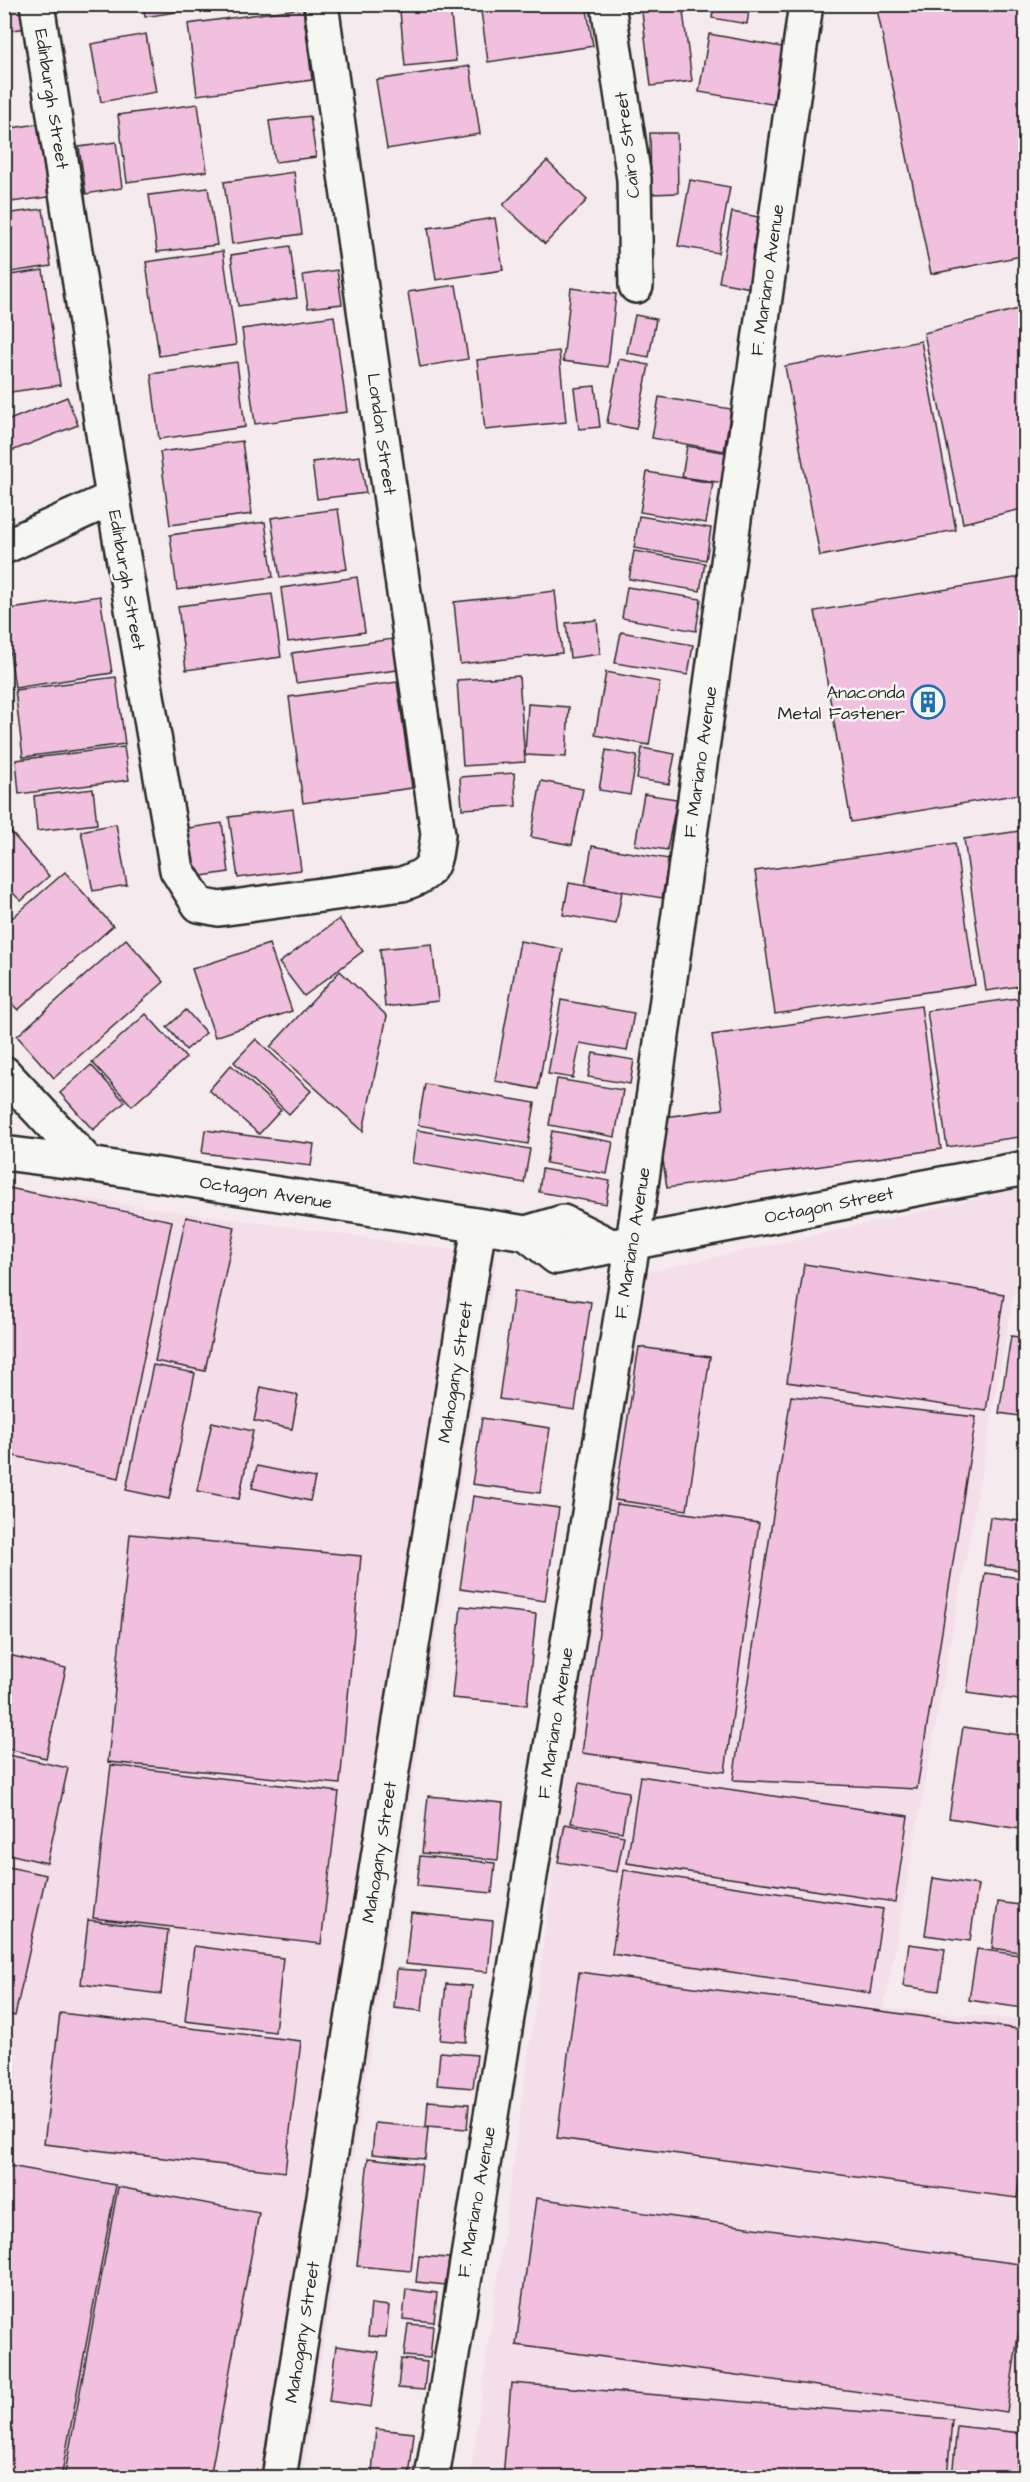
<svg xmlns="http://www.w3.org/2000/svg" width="1030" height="2482" font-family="'Architects Daughter',sans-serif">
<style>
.built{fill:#f4deea}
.building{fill:#f2c0df;stroke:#2b2b2b;stroke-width:1.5}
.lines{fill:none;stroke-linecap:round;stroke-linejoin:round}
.minor-casing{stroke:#2b2b2b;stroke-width:38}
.minor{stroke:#f6f6f2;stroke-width:33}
.labels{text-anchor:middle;stroke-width:5;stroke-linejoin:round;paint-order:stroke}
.street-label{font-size:18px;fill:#2b2b2b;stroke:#f6f6f2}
.poi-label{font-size:18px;fill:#2b2b2b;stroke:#f6f6f2;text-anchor:end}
</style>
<rect width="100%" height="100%" fill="#f5ebee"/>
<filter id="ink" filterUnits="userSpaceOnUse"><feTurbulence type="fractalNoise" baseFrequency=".0167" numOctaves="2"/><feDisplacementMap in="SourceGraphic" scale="12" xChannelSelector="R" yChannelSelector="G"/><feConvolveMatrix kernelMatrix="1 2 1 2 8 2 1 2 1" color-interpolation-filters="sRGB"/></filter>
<g filter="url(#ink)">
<g class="built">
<polygon points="5,1187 497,1256 302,2477 5,2478"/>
<polygon points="1025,1188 1025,1277 1017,1277 884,2008 1025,2020 1025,2477 470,2478 539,1978 630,1276"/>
</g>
<g class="building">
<polygon points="4,4 25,4 28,28 4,31"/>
<polygon points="143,4 194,4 195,9 145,17"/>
<polygon points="480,4 586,4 593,46 488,62"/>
<polygon points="641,4 682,4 692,81 651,86"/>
<polygon points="714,4 750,4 747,24 712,18"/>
<polygon points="876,4 1026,4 1026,255 931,274"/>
<polygon points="450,6 456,61 405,66 400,11"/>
<polygon points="303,8 312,80 197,95 188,24"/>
<polygon points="146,34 156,92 101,102 91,44"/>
<polygon points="709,34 788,48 777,105 699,92"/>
<polygon points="470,66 480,134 387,149 376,80"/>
<polygon points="198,104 207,171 127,182 118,115"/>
<polygon points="310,116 316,157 275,162 269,121"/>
<polygon points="38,124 48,197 4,203 4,129"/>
<polygon points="650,133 677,133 678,193 651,194"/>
<polygon points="116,142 122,188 86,194 79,147"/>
<polygon points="547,161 587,200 545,244 503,205"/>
<polygon points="294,172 302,234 232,244 224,182"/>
<polygon points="690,180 730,187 718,253 678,246"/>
<polygon points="208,188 217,245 157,252 149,195"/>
<polygon points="43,209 51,266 4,273 4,214"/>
<polygon points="732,212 764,218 751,288 719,282"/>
<polygon points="495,218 503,270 436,280 428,228"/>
<polygon points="290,246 297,298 238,306 231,255"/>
<polygon points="223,251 236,345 159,356 146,262"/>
<polygon points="43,270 60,385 4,393 4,276"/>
<polygon points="337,270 342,304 308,308 303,275"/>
<polygon points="456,285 468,359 420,367 408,292"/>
<polygon points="571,288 616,294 608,367 563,361"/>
<polygon points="1026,307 1026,508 963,523 924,333"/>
<polygon points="635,315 656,319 649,357 627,353"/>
<polygon points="334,316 347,412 255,424 242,329"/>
<polygon points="921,341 956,530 820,556 785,366"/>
<polygon points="559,351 566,422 485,430 477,360"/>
<polygon points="619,359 649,365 636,429 607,423"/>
<polygon points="237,362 245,427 159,439 151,374"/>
<polygon points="595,386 600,427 579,429 574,388"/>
<polygon points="67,397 78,425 4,454 4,422"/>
<polygon points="659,397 731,409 724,451 652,438"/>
<polygon points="242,441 252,514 170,525 160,452"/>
<polygon points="687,446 729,453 724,483 682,477"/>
<polygon points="360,456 366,493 317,499 312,462"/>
<polygon points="647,472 713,483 706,523 640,512"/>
<polygon points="338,509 347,569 280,578 271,518"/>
<polygon points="639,516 711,528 706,560 634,548"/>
<polygon points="265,522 273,577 177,590 170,535"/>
<polygon points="634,551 705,563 700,591 629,579"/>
<polygon points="1026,576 1026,793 851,822 815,611"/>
<polygon points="357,577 365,632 288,642 281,588"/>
<polygon points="627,587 701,599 696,631 622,618"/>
<polygon points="555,591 562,653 460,664 454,602"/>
<polygon points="272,594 281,657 186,670 178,606"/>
<polygon points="100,596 112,673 15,688 4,610"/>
<polygon points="597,620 600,654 570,658 566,623"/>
<polygon points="621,632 693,645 688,675 615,663"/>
<polygon points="393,639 397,670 296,683 292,653"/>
<polygon points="606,672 660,682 649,745 595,735"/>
<polygon points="519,676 525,762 463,766 457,680"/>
<polygon points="116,677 125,744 23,757 15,690"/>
<polygon points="397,682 412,788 303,803 289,697"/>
<polygon points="4,695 11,739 4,740"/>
<polygon points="528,704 569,707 566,757 525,755"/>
<polygon points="124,747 129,780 19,794 16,760"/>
<polygon points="642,748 675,754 669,784 637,779"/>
<polygon points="606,750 637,756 630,795 599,790"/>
<polygon points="514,773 516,806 462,809 460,777"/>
<polygon points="541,781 583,789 572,845 531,837"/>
<polygon points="93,789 97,824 37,831 34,796"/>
<polygon points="644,794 677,799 667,850 635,845"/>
<polygon points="293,809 301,870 238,878 229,817"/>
<polygon points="222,823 229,872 188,878 182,829"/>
<polygon points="116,824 127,885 93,891 81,831"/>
<polygon points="1026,830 1026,985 986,991 964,839"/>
<polygon points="10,831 49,876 21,901 4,884 4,835"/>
<polygon points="955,843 975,985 775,1014 755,871"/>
<polygon points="592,846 669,859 662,898 585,885"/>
<polygon points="65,872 113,926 18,1010 4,996 4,925"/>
<polygon points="569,883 622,892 616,924 563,915"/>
<polygon points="339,919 363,951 304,996 279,963"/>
<polygon points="126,939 164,982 54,1078 17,1036"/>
<polygon points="520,941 563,949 538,1089 495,1081"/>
<polygon points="269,944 292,1011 215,1037 192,969"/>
<polygon points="432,944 438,1001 385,1007 380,949"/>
<polygon points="340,971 387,1016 363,1131 270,1047"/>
<polygon points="1017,998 1026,1061 1026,1136 947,1147 927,1011"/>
<polygon points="561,1000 634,1013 627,1051 580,1043 573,1078 548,1074"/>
<polygon points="921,1006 941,1149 667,1188 657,1118 723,1109 712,1035"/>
<polygon points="186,1010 206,1033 186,1050 167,1027"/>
<polygon points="146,1014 186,1058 132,1106 92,1062"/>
<polygon points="256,1039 311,1091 289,1114 234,1062"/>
<polygon points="593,1053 634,1060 630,1084 588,1077"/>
<polygon points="91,1065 125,1102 93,1130 60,1093"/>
<polygon points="231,1065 281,1110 259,1134 209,1090"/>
<polygon points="557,1079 623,1090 615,1137 549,1125"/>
<polygon points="425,1084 535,1103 528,1144 418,1125"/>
<polygon points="205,1130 314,1144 311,1166 202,1153"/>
<polygon points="417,1130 530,1149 524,1183 412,1163"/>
<polygon points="552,1131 613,1142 607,1174 546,1163"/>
<polygon points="542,1169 610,1181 606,1204 539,1192"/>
<polygon points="9,1188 172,1221 119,1478 4,1454 4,1208"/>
<polygon points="186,1217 235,1227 205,1371 155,1361"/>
<polygon points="804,1264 1004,1294 986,1411 787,1382"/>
<polygon points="514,1291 591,1302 575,1410 499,1399"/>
<polygon points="1011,1336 1026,1338 1026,1417 999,1413"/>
<polygon points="639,1347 710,1357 687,1510 615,1500"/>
<polygon points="153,1365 195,1373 169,1499 126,1490"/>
<polygon points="261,1387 298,1395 292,1429 254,1421"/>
<polygon points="791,1396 976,1417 917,1789 733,1780"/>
<polygon points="482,1418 550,1428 540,1493 472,1484"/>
<polygon points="212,1422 253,1431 239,1499 197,1491"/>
<polygon points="257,1466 315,1478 310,1501 252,1488"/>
<polygon points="473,1496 559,1508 545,1601 460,1589"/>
<polygon points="617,1504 759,1523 725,1772 582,1753"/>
<polygon points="990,1517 1026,1522 1026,1571 984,1565"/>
<polygon points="130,1534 361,1556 340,1784 108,1762"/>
<polygon points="985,1573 1026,1579 1026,1701 967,1693"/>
<polygon points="461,1606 536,1614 527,1705 452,1698"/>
<polygon points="4,1654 66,1668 46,1758 4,1748"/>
<polygon points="963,1727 1026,1736 1026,1830 949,1818"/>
<polygon points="4,1754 68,1768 47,1863 4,1853"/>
<polygon points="111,1765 339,1792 321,1944 93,1918"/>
<polygon points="640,1776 908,1816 895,1902 627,1863"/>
<polygon points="579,1783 629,1792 622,1832 571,1823"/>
<polygon points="428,1796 503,1803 498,1860 422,1853"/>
<polygon points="565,1824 624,1836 617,1872 558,1862"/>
<polygon points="420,1856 495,1863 492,1893 417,1886"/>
<polygon points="4,1866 46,1875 15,2016 4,2014"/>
<polygon points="624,1870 883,1909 870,1993 612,1954"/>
<polygon points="933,1878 978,1885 970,1941 925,1935"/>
<polygon points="998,1902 1026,1906 1026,1953 992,1948"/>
<polygon points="411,1913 493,1921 488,1972 406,1964"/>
<polygon points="88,1920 168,1930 161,1994 81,1984"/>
<polygon points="909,1944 945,1949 939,1991 903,1986"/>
<polygon points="194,1946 283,1958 275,2032 185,2021"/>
<polygon points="977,1949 1026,1956 1026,1984 1022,2008 969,2000"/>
<polygon points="397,1969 426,1971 422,2011 394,2008"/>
<polygon points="579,1972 1026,2030 1026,2136 1017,2198 557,2138"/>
<polygon points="446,1984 472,1986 466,2042 440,2040"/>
<polygon points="60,2013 301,2041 285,2172 44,2144"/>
<polygon points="440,2052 477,2055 473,2088 437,2085"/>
<polygon points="428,2101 469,2104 467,2129 426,2126"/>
<polygon points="375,2123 428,2128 425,2159 372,2154"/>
<polygon points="368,2158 422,2164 411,2271 357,2266"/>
<polygon points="4,2165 116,2185 61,2478 4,2478"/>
<polygon points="118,2187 259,2213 210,2478 64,2478"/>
<polygon points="536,2198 1026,2265 1026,2280 1007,2412 516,2345"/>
<polygon points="419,2256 449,2258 446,2285 416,2282"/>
<polygon points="406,2289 437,2293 434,2322 403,2319"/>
<polygon points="371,2304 389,2306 386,2337 368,2336"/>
<polygon points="408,2324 433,2326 430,2358 404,2356"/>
<polygon points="336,2346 379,2352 371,2407 329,2401"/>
<polygon points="401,2359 427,2362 424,2390 398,2388"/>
<polygon points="511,2383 952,2419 947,2478 503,2478"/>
<polygon points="957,2426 1021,2433 1016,2478 952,2478"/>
<polygon points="376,2429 414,2433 409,2478 372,2474"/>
</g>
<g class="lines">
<g class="minor-casing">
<g id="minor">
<path d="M37,4L113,498L177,870L199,905L219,909L402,884C435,873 434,865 438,834L321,4"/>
<polyline points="608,4 634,179 636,286"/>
<polyline points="4,547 113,498"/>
<polyline points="4,1073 89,1164"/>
<polyline points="4,1153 89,1164 526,1233 563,1222 611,1246"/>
<polyline points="526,1233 556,1257 1026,1168"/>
<polyline points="279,2478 479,1226"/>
<polyline points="432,2478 633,1243 806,4"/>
</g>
</g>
<use href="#minor" class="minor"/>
</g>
</g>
<defs>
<g id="building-ring" transform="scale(1.725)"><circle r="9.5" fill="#f6f6f2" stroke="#1f6fb2" stroke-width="1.5"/><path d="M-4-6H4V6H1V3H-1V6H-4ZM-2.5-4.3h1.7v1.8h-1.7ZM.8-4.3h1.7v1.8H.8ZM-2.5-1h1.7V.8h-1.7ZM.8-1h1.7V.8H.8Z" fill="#1f6fb2"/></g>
</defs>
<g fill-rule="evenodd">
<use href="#building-ring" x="928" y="702"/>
</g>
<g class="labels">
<g class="street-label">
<text transform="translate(52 99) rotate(81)" y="6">Edinburgh Street</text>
<text transform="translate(627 145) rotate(-97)" y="6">Cairo Street</text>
<text transform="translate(767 280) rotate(-82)" y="6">F. Mariano Avenue</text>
<text transform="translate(382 434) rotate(82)" y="6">London Street</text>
<text transform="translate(127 580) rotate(80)" y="6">Edinburgh Street</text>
<text transform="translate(700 762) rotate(-82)" y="6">F. Mariano Avenue</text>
<text transform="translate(266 1192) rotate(9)" y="6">Octagon Avenue</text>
<text transform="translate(829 1205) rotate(-11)" y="6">Octagon Street</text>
<text transform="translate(632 1243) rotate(-81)" y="6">F. Mariano Avenue</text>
<text transform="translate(455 1372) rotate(-81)" y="6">Mahogany Street</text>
<text transform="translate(555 1723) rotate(-81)" y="6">F. Mariano Avenue</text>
<text transform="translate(379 1852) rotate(-81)" y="6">Mahogany Street</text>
<text transform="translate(476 2202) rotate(-80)" y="6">F. Mariano Avenue</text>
<text transform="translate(302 2332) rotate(-81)" y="6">Mahogany Street</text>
</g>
<g class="poi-label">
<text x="905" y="698">Anaconda<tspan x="905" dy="21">Metal Fastener</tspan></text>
</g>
</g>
<rect width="1030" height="2482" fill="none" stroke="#f6f6f2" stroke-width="24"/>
<rect x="12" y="12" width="1006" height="2458" fill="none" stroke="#2b2b2b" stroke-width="2" filter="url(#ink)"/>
</svg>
